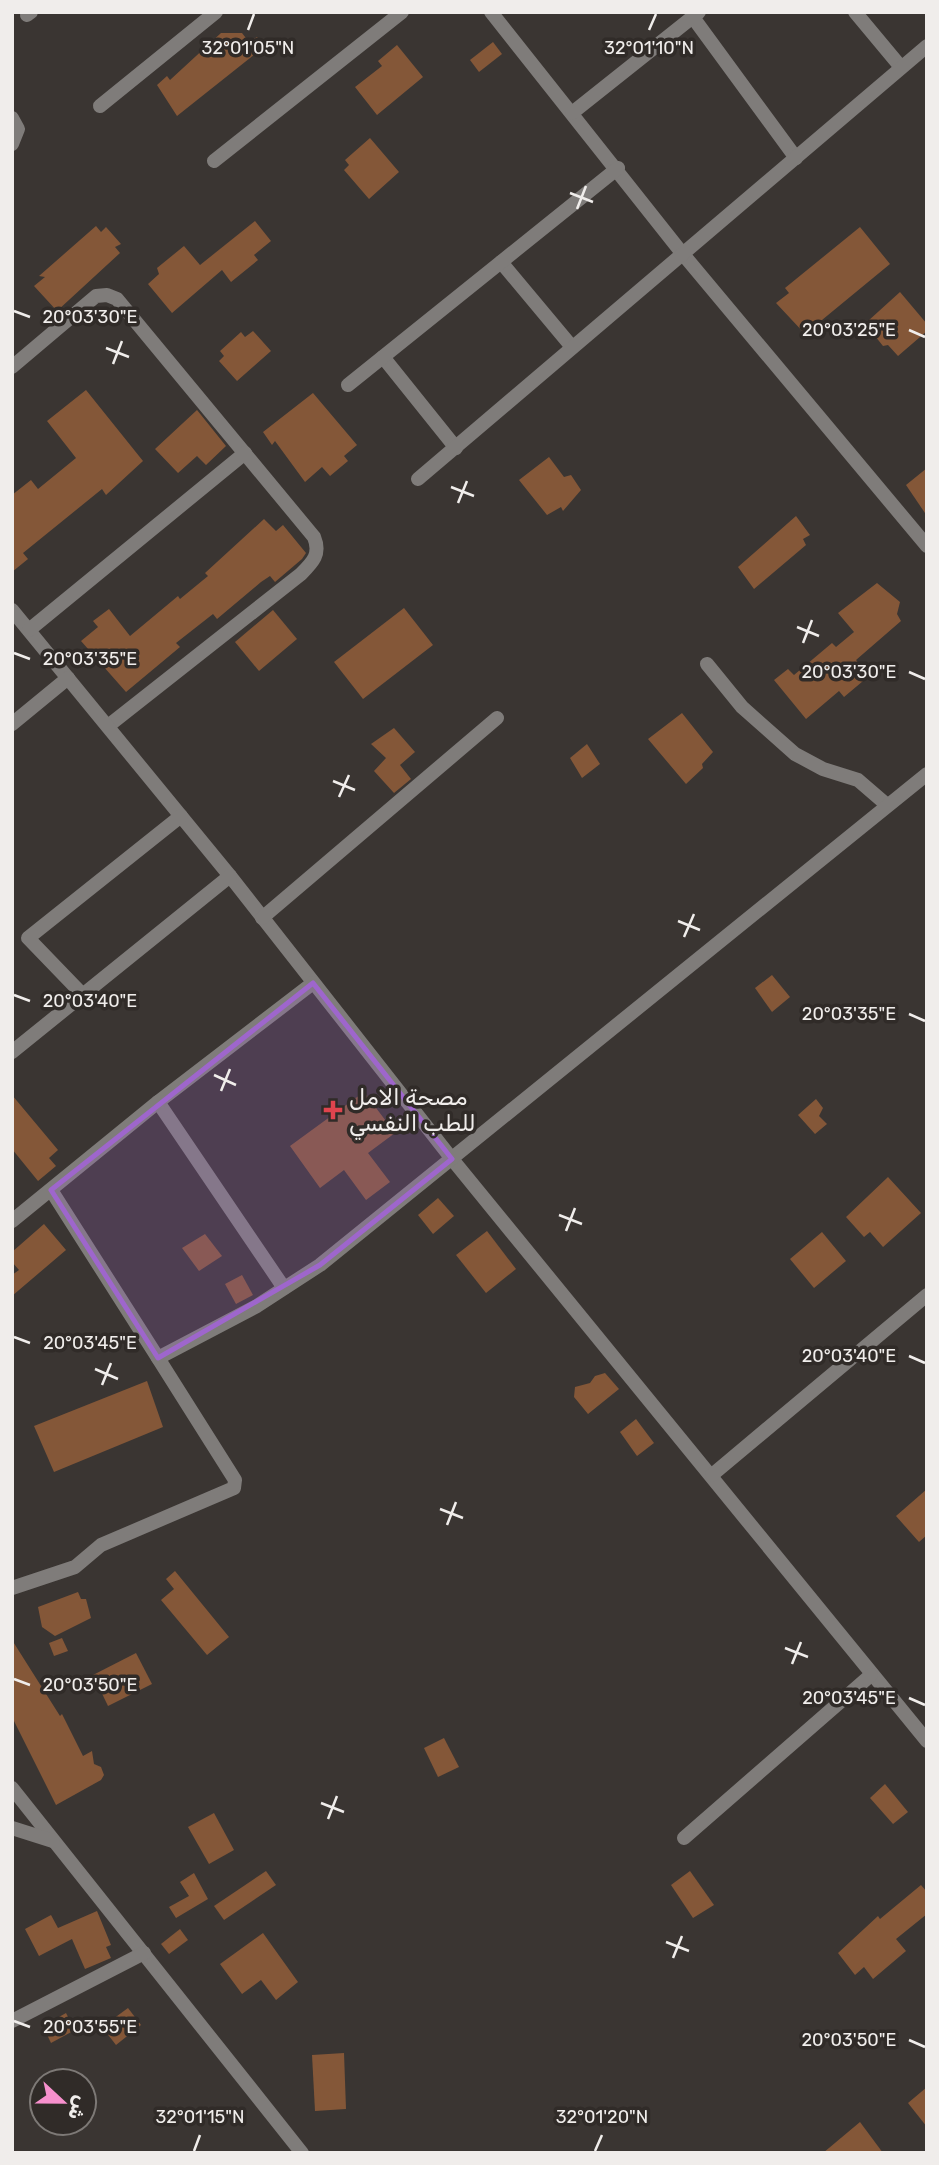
<svg xmlns="http://www.w3.org/2000/svg" width="939" height="2165" font-family="Rubik,'Noto Naskh Arabic',sans-serif">
<style>
.building{fill:#845738}
.lines{fill:none;stroke-linecap:round;stroke-linejoin:round}
.minor{stroke:#7f7c7a;stroke-width:14}
.marked{fill:#9e66cc;fill-opacity:0.2;stroke:#9e66cc;stroke-width:5;stroke-linejoin:round}
.ticks{fill:none;stroke:#f0edeb;stroke-width:2.5}
.health-dot{fill:#e0444e;stroke:#302b28;stroke-width:2.5}
.labels{text-anchor:middle;stroke-width:7;stroke-linejoin:round;paint-order:stroke}
.poi-label{font-size:23px;fill:#f0edeb;stroke:#302b28;text-anchor:start}
.ticks-label{font-size:18px;text-anchor:middle;fill:#f0edeb;stroke:#302b28;stroke-width:7;stroke-linejoin:round;paint-order:stroke}
</style>
<rect width="100%" height="100%" fill="#3a3532"/>
<g class="building">
<polygon points="221,33 242,33 249,42 257,37 264,47 177,116 157,85 167,76 170,80"/>
<polygon points="493,42 502,54 479,72 470,60"/>
<polygon points="397,45 423,77 377,115 355,87 382,66 378,61"/>
<polygon points="370,138 399,172 369,199 344,170 349,165 345,160"/>
<polygon points="255,221 271,241 254,255 258,260 231,282 222,270 172,313 148,284 159,274 157,268 184,246 200,265"/>
<polygon points="96,226 101,232 106,227 121,244 115,247 120,253 57,311 34,286 45,277 39,276"/>
<polygon points="860,227 890,264 805,334 776,303 789,293 785,288"/>
<polygon points="900,292 927,324 927,331 898,356 888,345 883,346 875,336 878,332 868,321"/>
<polygon points="253,331 271,351 237,381 219,361 224,356 220,351 241,332 245,337"/>
<polygon points="86,390 143,461 106,495 102,489 23,553 28,559 12,572 12,495 31,480 38,489 76,458 47,421"/>
<polygon points="313,393 357,445 344,456 348,461 330,476 322,467 305,482 275,441 272,445 263,432"/>
<polygon points="197,410 226,446 206,465 197,456 178,473 155,449"/>
<polygon points="549,457 564,477 571,475 581,490 563,511 561,507 547,515 519,480"/>
<polygon points="927,468 927,516 906,485"/>
<polygon points="796,516 810,535 803,539 806,545 754,589 738,567"/>
<polygon points="264,519 276,531 283,525 306,553 302,559 275,582 270,576 261,582 217,619 213,614 176,643 180,647 126,692 81,641 98,627 93,621 109,609 130,636 178,596 180,599 208,576 205,573"/>
<polygon points="877,583 900,602 897,614 901,621 856,660 869,676 844,697 839,691 806,719 774,680 788,669 794,675 832,643 836,647 854,632 838,613"/>
<polygon points="404,608 433,645 363,699 334,662"/>
<polygon points="273,610 297,639 259,671 235,642"/>
<polygon points="682,713 713,752 702,764 703,768 686,784 648,739"/>
<polygon points="394,728 415,752 400,765 411,779 394,793 374,771 386,758 371,744"/>
<polygon points="587,744 600,764 582,778 570,758"/>
<polygon points="772,975 790,997 772,1012 755,988"/>
<polygon points="364,1092 395,1133 368,1153 390,1182 366,1200 344,1170 320,1188 290,1146"/>
<polygon points="12,1095 58,1150 49,1158 56,1166 38,1181 12,1149"/>
<polygon points="816,1099 823,1108 819,1116 827,1124 815,1134 798,1115"/>
<polygon points="888,1177 921,1213 883,1247 870,1232 864,1237 846,1217"/>
<polygon points="438,1198 454,1216 433,1234 418,1215"/>
<polygon points="44,1224 66,1250 12,1296 12,1275 19,1270 12,1262 12,1252"/>
<polygon points="487,1231 516,1269 486,1293 456,1255"/>
<polygon points="822,1232 846,1261 814,1288 790,1259"/>
<polygon points="205,1234 222,1256 199,1271 182,1248"/>
<polygon points="242,1275 253,1295 236,1304 225,1284"/>
<polygon points="605,1373 619,1389 588,1414 574,1397 575,1387 590,1383 595,1376"/>
<polygon points="147,1381 163,1427 54,1472 34,1426"/>
<polygon points="636,1419 654,1443 637,1456 620,1432"/>
<polygon points="927,1489 927,1535 919,1542 896,1516"/>
<polygon points="175,1571 229,1637 207,1655 161,1600 174,1589 166,1579"/>
<polygon points="78,1592 81,1599 86,1599 91,1618 55,1636 42,1627 38,1607"/>
<polygon points="62,1638 68,1651 54,1656 49,1643"/>
<polygon points="12,1640 60,1716 62,1714 83,1756 92,1751 94,1764 101,1767 104,1775 101,1780 56,1805 12,1717"/>
<polygon points="136,1653 152,1684 108,1706 93,1675"/>
<polygon points="444,1738 459,1767 438,1777 424,1748"/>
<polygon points="885,1784 908,1812 893,1824 870,1798"/>
<polygon points="214,1813 234,1850 209,1864 188,1827"/>
<polygon points="266,1871 276,1885 224,1920 214,1906"/>
<polygon points="690,1871 714,1905 693,1918 671,1885"/>
<polygon points="194,1873 208,1899 176,1918 169,1907 189,1896 180,1882"/>
<polygon points="921,1885 927,1892 927,1914 896,1939 906,1951 873,1979 864,1967 855,1975 838,1953 878,1916 880,1919"/>
<polygon points="97,1911 111,1945 106,1947 111,1958 85,1969 72,1939 39,1956 25,1929 51,1915 58,1928"/>
<polygon points="180,1929 188,1940 169,1954 161,1944"/>
<polygon points="263,1933 298,1982 276,2000 261,1980 242,1994 220,1964"/>
<polygon points="128,2008 141,2025 116,2045 102,2027"/>
<polygon points="66,2013 75,2030 51,2043 43,2026"/>
<polygon points="344,2053 346,2109 315,2111 312,2055"/>
<polygon points="927,2087 927,2127 908,2103"/>
<polygon points="860,2122 883,2153 823,2153"/>
</g>
<g class="lines">
<g class="minor">
<polyline points="491,12 682,253 927,546"/>
<polyline points="855,12 900,66"/>
<polyline points="27,15 31,12"/>
<polyline points="692,16 796,158"/>
<polyline points="100,106 216,12"/>
<polyline points="572,113 699,12"/>
<polyline points="12,118 18,129 12,144"/>
<polyline points="214,161 402,12"/>
<polyline points="501,262 572,347"/>
<polyline points="383,357 456,448"/>
<path d="M12,367L96,296L107,295L117,299L314,537C321,554 313,562 301,574L108,726"/>
<polyline points="348,385 618,168"/>
<polyline points="418,479 927,46"/>
<polyline points="12,610 230,876 452,1159 927,1741"/>
<polyline points="29,630 245,453"/>
<polyline points="707,664 742,707 795,754 823,769 858,780 887,805"/>
<polyline points="12,724 68,678"/>
<polyline points="262,918 497,718"/>
<polyline points="83,995 28,938 181,816"/>
<polyline points="12,1052 230,876"/>
<polyline points="158,1102 284,1288"/>
<polyline points="51,1190 158,1358"/>
<polyline points="12,1221 158,1102 313,983"/>
<polyline points="712,1475 927,1295"/>
<polyline points="12,1588 75,1567 101,1545 234,1488 235,1480 158,1358 257,1306 320,1265 927,774"/>
<polyline points="12,1788 302,2153"/>
<polyline points="12,1828 53,1841"/>
<polyline points="684,1838 871,1675"/>
<polyline points="12,2021 144,1953"/>
</g>
</g>
<path class="marked" d="M313,983L452,1159L320,1265L158,1358L51,1190Z"/>
<path class="ticks" d="M248,30L254,14M649,30L656,14M570,193L593,202M577,209L586,186M14,311L30,317M909,330L925,337M106,348L129,357M113,364L122,341M451,487L474,496M458,503L467,481M797,627L819,636M803,643L812,620M14,653L30,659M909,672L925,679M333,781L355,790M339,797L349,775M678,921L700,930M684,937L694,914M14,995L30,1001M909,1014L925,1021M214,1075L236,1085M221,1091L230,1069M559,1215L582,1224M566,1231L575,1208M14,1337L30,1343M909,1356L925,1363M95,1369L118,1379M102,1385L111,1363M440,1509L463,1518M447,1525L456,1502M785,1648L808,1657M792,1664L801,1642M14,1679L30,1685M909,1698L925,1705M321,1803L344,1812M328,1819L337,1796M666,1942L689,1951M673,1958L682,1936M14,2021L30,2027M909,2040L925,2047M194,2151L200,2135M595,2151L602,2135"/>
<path class="health-dot" d="M329.5 1099.5h7v7h7v7h-7v7h-7v-7h-7v-7h7z"/>
<g class="labels">
<g class="poi-label">
<text x="349" y="1105">مصحة الامل<tspan x="349" dy="26">للطب النفسي</tspan></text>
</g>
</g>
<g class="ticks-label">
<text x="248" y="54">32°01'05"N</text>
<text x="649" y="54">32°01'10"N</text>
<text x="90" y="323">20°03'30"E</text>
<text x="849" y="336">20°03'25"E</text>
<text x="90" y="665">20°03'35"E</text>
<text x="849" y="678">20°03'30"E</text>
<text x="90" y="1007">20°03'40"E</text>
<text x="849" y="1020">20°03'35"E</text>
<text x="90" y="1349">20°03'45"E</text>
<text x="849" y="1362">20°03'40"E</text>
<text x="90" y="1691">20°03'50"E</text>
<text x="849" y="1704">20°03'45"E</text>
<text x="90" y="2033">20°03'55"E</text>
<text x="849" y="2046">20°03'50"E</text>
<text x="200" y="2123">32°01'15"N</text>
<text x="602" y="2123">32°01'20"N</text>
</g>
<rect width="939" height="2165" fill="none" stroke="#f0edeb" stroke-width="28"/>
<g transform="translate(63 2102) rotate(112)"><circle r="33" fill="#302b28" stroke="#7d7976" stroke-width="2"/>
<path d="M0-5L12 26L0 18L-12 26Z" fill="#f790cd"/>
<text y="-10" font-size="19" font-weight="bold" text-anchor="middle" fill="#f0edeb">ش</text>
</g>
</svg>
